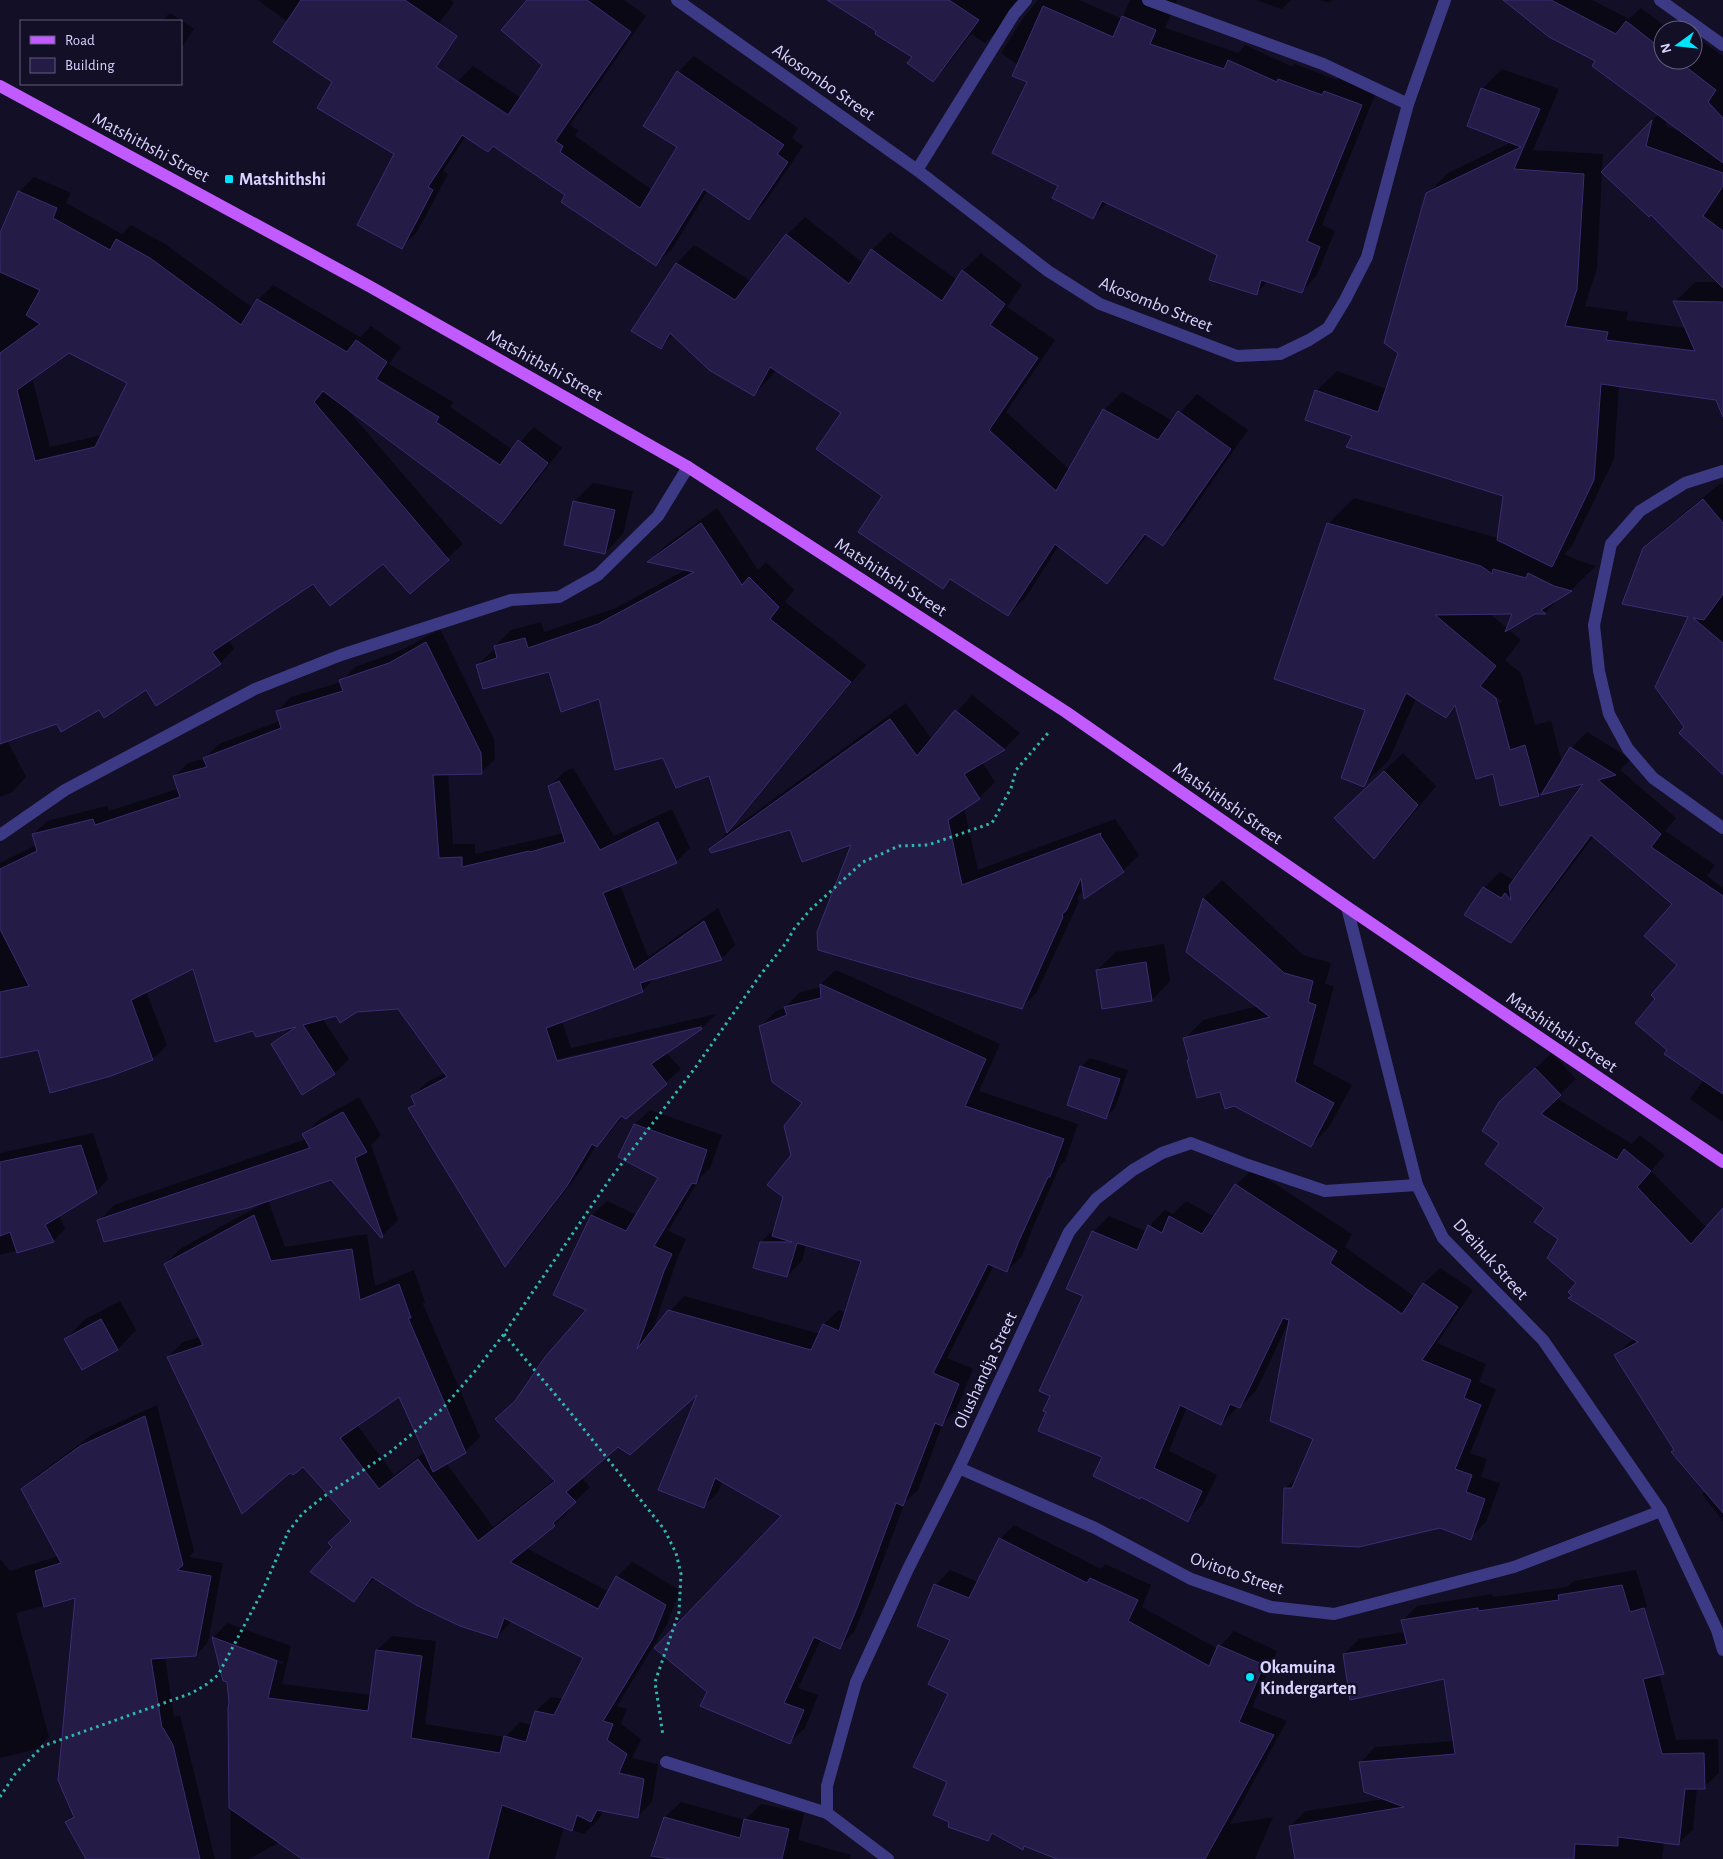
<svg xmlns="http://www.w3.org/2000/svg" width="1723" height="1859" font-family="'Alegreya Sans',sans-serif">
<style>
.shadow{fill:#0007;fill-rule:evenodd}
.building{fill:#241b47;stroke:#3b2d73;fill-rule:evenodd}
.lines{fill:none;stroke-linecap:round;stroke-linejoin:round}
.path{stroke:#2fb8b0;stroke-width:3;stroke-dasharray:2.5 4;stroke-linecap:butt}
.minor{stroke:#3d3a85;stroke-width:12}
.major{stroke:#c25bff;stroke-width:12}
.poi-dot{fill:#00e5ff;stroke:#130f26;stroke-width:2}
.labels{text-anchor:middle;stroke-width:4.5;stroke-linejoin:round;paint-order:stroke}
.street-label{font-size:18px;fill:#d9d4ff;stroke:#130f26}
.poi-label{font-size:18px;font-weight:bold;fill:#d9d4ff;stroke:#130f26;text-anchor:start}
</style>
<rect width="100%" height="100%" fill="#130f26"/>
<g class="shadow">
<polygon points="258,0 450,0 454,3 373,110 334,81 288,22"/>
<polygon points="529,0 624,0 646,16 570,125 578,130 575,136 652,190 679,147 678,72 694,56 798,128 792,138 803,146 765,202 749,218 708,190 672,249 656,264 567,194 494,145 466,136 443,171 448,174 417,232 401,248 457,82 473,66 521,98 544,65"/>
<polygon points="829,0 1017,0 998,30 985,43 971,34 946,67 933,80 913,56 878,31"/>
<polygon points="1038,0 1079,0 1122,19 1130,0 1177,0 1165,28 1238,53 1245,45 1293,67 1295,64 1337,80 1340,76 1377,90 1322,225 1335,231 1317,275 1302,291 1268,281 1256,293 1218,254 1108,202 1093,217 1060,185 1028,81 1018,65 1001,53 1022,20"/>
<polygon points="1256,0 1291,0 1282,9"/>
<polygon points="1320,0 1333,0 1329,3"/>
<path d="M1505,0H1592L1629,19L1641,8L1670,30H1663V60H1693V48L1696,50L1703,42L1723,56V395L1717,399L1619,385L1614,459L1572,546L1564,554L1579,561L1596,566L1571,590L1561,596L1545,613H1535L1508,629L1521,640L1505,660L1521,673L1535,725L1551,721L1562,763L1571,748L1587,732L1631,759L1620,770L1676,818L1665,831L1715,865L1707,876L1723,888V1122L1690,1099L1704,1079L1669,1049L1657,998L1678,965L1674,904L1594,836L1526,926L1510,942L1484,888L1500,872L1515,881L1586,782L1547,786L1538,795L1494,773L1456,706L1446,716L1416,698L1389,760L1363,785L1367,709L1328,524L1354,498L1498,538L1504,495L1353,435L1316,391L1337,371L1387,389L1399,353L1427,194L1448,173L1512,142L1482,89L1502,69L1559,89L1533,150L1603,154L1597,268L1585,306L1628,312L1626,320L1686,328L1675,302L1695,282H1719L1651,213L1603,172L1659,114L1597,61ZM1667,120L1681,131L1666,126ZM1489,613H1514L1508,629ZM1483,687L1502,701L1500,703L1483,690Z"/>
<polygon points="170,13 194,29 181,49 181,21 161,21"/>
<path d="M34,177L71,193L66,203L122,234L131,225L165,244L253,308L258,300L273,285L360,337L371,326L401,347L389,364L453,402L450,407L513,450L534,427L562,448L516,508L501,523L346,408L463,544L410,592L383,562L313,582L228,640L234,649L220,663L147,688L100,709L7,740L26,777L12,792L0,797V236L19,192ZM69,352L129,383L102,435L50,447L32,378Z"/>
<polygon points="805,217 863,263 872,250 890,232 957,280 963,271 981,253 1022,285 1007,307 1055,340 1006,412 1069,469 1104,410 1122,392 1173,421 1197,394 1248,430 1181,526 1163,544 1148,534 1124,565 1107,583 1059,545 1026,597 1008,615 952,579 943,587 884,496 843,412 776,369 771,377 753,395 674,334 661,347 633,330 677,263 694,245 751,281 787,235"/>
<polygon points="593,483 633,491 623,534 605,553 574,502"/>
<polygon points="1721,483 1723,486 1723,756 1686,728 1689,616 1644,549 1662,531"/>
<polygon points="717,508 758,570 766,562 794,590 785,602 866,665 743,815 728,830 710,774 664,757 599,698 549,671 477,665 496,648 495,646 511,630 541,622 544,632 616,608 687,569 649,562 665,546"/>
<path d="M440,629L494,739L495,759L481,773L448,774L453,844H475V854L564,833L550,786L564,772L573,768L614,836L672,809L690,848L676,862L620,885L648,957L718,908L735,945L721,959L655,978L642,991L562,1021L571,1048L716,1014L702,1028L666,1052L681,1069L626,1118L623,1116L611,1131L596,1145L581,1170L519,1251L505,1265L410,1108L416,1102L413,1096L427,1082L446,1073L399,1008L356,1011L322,1018L349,1059L335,1073L303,1094L272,1045L292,1027L253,1030L194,967L146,991L167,1045L153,1059L110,1075L39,1048L0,1056V863L36,845L33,835L47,821L107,806L109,811L178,789L174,777L188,763L204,759L219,744L280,721L277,711L291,697L341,682L355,667L404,649ZM703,1025L699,1028L551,1064L550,1061Z"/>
<polygon points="972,695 1020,733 1004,749 982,762 995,782 979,798 964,808 978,870 1115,819 1139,855 1123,871 1085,897 1084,889 1077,898 1079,901 1037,992 1021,1008 853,842 791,829 711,850 727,833 906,703 932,740"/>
<polygon points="1403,753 1436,786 1392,839 1374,857 1354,800"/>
<polygon points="1222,880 1303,955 1331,963 1325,984 1334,986 1313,1064 1352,1085 1329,1127 1311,1146 1220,1091 1188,1061 1190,1058 1185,1039 1203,1020 1258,1006 1187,952 1204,898"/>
<polygon points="1164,944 1170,981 1152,1000 1103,1008 1097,970 1116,952"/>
<path d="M836,970L1000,1044L979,1091L1078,1124L1065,1161L1060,1166L1033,1227L1022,1256L1007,1271L994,1265L947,1358L973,1369L956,1410L943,1423L918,1490L905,1502L871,1592L854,1632L839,1647L821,1639L798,1688L818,1695L805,1728L790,1742L702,1705L783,1516L723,1480L718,1492L703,1507L700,1390L618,1445L581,1477L590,1487L568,1508L569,1511L554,1525L526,1548L609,1592L617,1577L632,1562L680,1590L667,1624L617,1706L627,1709L621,1724L641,1739L632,1758L658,1764L652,1802L637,1817L604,1810L599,1819L584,1834L564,1827L555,1859H304L280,1842L249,1859H231L229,1707L230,1703L228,1682L213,1638L227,1623L291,1646L282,1684L371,1695L377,1650L392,1636L436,1641L425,1724L505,1737L520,1722L532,1725L536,1711L551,1697L563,1699L585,1658L512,1621L497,1637L375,1577L354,1601L334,1547L353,1521L303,1465L168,1357L183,1342L200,1337L165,1264L180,1249L268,1201L267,1200L99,1221L114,1205L306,1139L304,1135L320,1119L359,1097L381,1135L371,1145L398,1220L382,1236L331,1178L268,1200L285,1247L367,1234L375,1286L414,1270L425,1302L423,1304L480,1437L465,1452L446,1463L493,1527L555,1479L497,1419L519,1397L588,1310L592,1215L607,1201L637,1215L659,1177L635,1124L650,1110L722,1135L710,1168L700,1178L668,1231L686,1239L679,1254L652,1332L684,1296L820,1334L824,1324L839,1310L846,1313L863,1260L806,1244L802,1261L787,1276L761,1242L775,1228L784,1197L803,1103L761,1026L776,1011L785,1008L800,992L822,987L821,984ZM400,1396L425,1452L394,1475L357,1425ZM232,1643L283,1662L282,1664L232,1646Z"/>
<polygon points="1552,1053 1576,1079 1556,1098 1632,1144 1640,1135 1665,1155 1651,1171 1707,1228 1723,1212 1723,1521 1702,1494 1706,1491 1616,1355 1634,1338 1573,1295 1577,1283 1546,1207 1501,1143 1516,1086"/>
<polygon points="1090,1058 1128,1070 1115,1108 1106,1117 1081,1067"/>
<polygon points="93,1133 108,1179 96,1192 59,1215 65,1229 53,1241 0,1255 0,1153"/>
<polygon points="1252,1169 1352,1234 1345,1247 1415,1297 1424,1283 1440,1268 1473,1290 1437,1343 1486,1364 1479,1382 1496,1389 1470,1453 1487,1459 1481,1477 1500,1483 1486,1522 1470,1538 1440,1527 1286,1488 1299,1475 1314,1439 1290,1319 1256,1391 1240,1407 1238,1406 1221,1424 1187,1407 1169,1451 1217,1475 1203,1504 1187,1520 1104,1456 1052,1396 1085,1295 1093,1232 1109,1216 1147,1232 1149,1226 1165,1210 1173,1214 1186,1201 1215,1217 1236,1185"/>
<polygon points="120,1301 136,1330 118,1349 82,1368 66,1339 84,1320"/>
<polygon points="157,1405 194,1551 189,1557 223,1563 208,1642 196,1655 165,1657 174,1717 180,1715 215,1859 109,1859 66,1822 74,1814 77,1597 16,1613 49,1737 37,1749 0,1758 0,1559 10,1571 59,1556 23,1489 35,1477 93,1434"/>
<polygon points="1014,1525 1101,1569 1105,1564 1151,1585 1142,1607 1218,1649 1234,1631 1277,1651 1252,1707 1287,1721 1230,1824 1273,1817 1255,1859 1072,1859 1026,1846 1023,1849 994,1833 988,1839 949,1781 949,1694 952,1639 936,1585 950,1570 978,1582 1000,1539"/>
<polygon points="1636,1570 1647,1606 1632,1621 1650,1637 1676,1740 1718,1739 1719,1773 1704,1787 1697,1788 1693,1829 1678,1844 1664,1842 1662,1859 1296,1859 1291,1826 1305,1811 1385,1799 1361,1762 1375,1747 1454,1741 1445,1678 1344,1654 1359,1639 1405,1632 1402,1621 1417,1606 1492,1594 1493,1597 1567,1587 1574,1581"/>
<polygon points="681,1802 745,1820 761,1804 804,1813 798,1840 851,1855 850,1859 651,1859 665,1817"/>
</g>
<g class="building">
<polygon points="301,0 405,0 457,36 436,67 508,115 542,65 501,30 527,0 587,0 631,32 555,141 563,146 560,152 640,208 677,147 643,126 677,71 784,145 777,154 788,162 749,220 704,189 656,266 561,202 565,195 493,146 488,152 462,135 428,187 433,190 402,249 357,225 394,154 317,108 332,82 273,42"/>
<polygon points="827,0 949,0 979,20 933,82 907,63 912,57 875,34 876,31"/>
<polygon points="1503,0 1551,0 1616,34 1626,21 1663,50 1663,60 1677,60 1716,90 1708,102 1723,118 1723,163 1592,66 1595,61 1549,37"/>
<polygon points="1043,6 1113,37 1122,16 1156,30 1150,44 1224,69 1228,60 1277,82 1278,79 1322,95 1324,91 1362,105 1307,241 1320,247 1302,293 1261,280 1257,295 1209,280 1217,255 1102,201 1093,219 1052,198 1058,186 992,153 1027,82 1012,76"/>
<polygon points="1481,88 1540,109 1514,169 1584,174 1577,289 1565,326 1608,332 1606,340 1695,351 1673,301 1723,302 1723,417 1716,400 1601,384 1594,480 1552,567 1497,540 1503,496 1346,447 1352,436 1305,420 1315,390 1378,412 1398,353 1384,343 1426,193 1521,147 1467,126"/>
<polygon points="1652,120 1646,146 1723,173 1723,186 1703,216 1723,231 1723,288 1651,215 1649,217 1601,172"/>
<path d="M18,191L57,208L53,218L110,250L116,239L150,258L241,325L257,299L347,352L356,340L387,362L376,379L439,417L436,422L500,465L518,440L548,463L501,524L323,391L314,402L449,560L410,594L383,564L330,606L313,584L212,652L221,664L156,706L146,690L104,718L99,710L61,732L57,724L0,744V353L40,324L26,315L40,290L0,272V233ZM69,353L127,383L95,447L35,461L17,390Z"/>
<polygon points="786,234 849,284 871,249 942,301 962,270 1005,304 990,325 1038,358 989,430 1056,491 1103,409 1158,440 1178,411 1231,449 1163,546 1145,534 1107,584 1055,544 1008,616 950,579 943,589 858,532 882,496 816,449 841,413 770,367 754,396 709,370 670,333 661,349 631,331 676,263 735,300"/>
<polygon points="1703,499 1723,523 1723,594 1704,620 1693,618 1723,643 1723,775 1679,733 1684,727 1655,687 1688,617 1622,604 1643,548"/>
<polygon points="573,501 615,510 605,554 564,545"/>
<polygon points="701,523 742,585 749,577 779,607 770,619 851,682 727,833 709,776 676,788 663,758 615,770 599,699 561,712 549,672 483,689 476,665 497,658 494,646 525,638 528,648 598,624 694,572 647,562"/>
<polygon points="1327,523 1481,566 1492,574 1493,569 1526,578 1528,573 1554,586 1572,591 1541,610 1546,614 1535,614 1505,632 1512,614 1435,615 1496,666 1480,686 1496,698 1510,750 1525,745 1539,796 1500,806 1493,774 1476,779 1455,705 1446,718 1406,693 1364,787 1341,778 1365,710 1274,679"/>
<polygon points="426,642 481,753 482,774 433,775 439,858 462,857 462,867 529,851 530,852 565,842 548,786 559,781 600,850 658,822 677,863 603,893 634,970 704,921 722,960 640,983 643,992 546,1028 557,1061 701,1027 702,1029 651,1064 667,1084 626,1119 621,1116 597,1147 592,1144 567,1186 505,1267 408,1108 415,1105 411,1096 447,1077 398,1009 357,1012 340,1023 336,1016 303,1025 335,1074 302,1095 271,1044 296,1027 256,1037 253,1031 215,1042 193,969 131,1000 153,1060 111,1076 50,1093 38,1050 0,1058 0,992 29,986 0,929 0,869 37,851 32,834 93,819 95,825 180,797 173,776 207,767 203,758 281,728 276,711 343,691 339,680 389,663"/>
<polygon points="955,710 1005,750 964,774 980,799 948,820 962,885 1101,833 1100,835 1124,872 1084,899 1081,878 1066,911 1062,914 1063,917 1022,1009 818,950 817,932 851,845 802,862 790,830 711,853 709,849 890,719 917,756"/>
<polygon points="1570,747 1616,775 1598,780 1661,834 1651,847 1723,896 1723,1094 1664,1054 1667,1050 1635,1023 1655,999 1651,995 1677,965 1644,936 1672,904 1591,835 1511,943 1464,915 1483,887 1501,898 1505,893 1511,900 1509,886 1583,784 1541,795"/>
<polygon points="1384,771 1418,805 1374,859 1334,818"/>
<polygon points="1203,898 1284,973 1313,981 1308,1002 1316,1005 1295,1082 1334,1103 1311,1147 1234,1106 1225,1109 1220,1092 1197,1098 1187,1060 1189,1060 1183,1038 1270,1017 1186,952"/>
<polygon points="1146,962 1152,1001 1102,1009 1096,970"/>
<polygon points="820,984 986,1059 965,1106 1064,1139 1050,1177 1048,1177 1018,1243 1007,1272 988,1264 933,1373 959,1384 942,1426 935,1423 903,1506 896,1503 857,1608 840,1649 814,1637 784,1703 804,1710 790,1744 700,1706 707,1692 654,1648 781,1516 715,1478 704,1508 658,1490 697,1395 630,1455 618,1447 566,1492 576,1502 553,1523 555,1526 510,1562 598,1609 616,1576 666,1605 652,1640 603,1721 613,1724 607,1740 627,1754 619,1773 644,1779 638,1818 597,1810 591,1822 577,1815 572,1831 502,1805 488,1859 302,1859 229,1808 228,1707 229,1703 227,1682 223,1681 212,1637 277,1661 268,1698 368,1711 376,1650 422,1656 411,1738 500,1753 504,1736 526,1742 535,1711 554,1715 583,1658 504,1618 497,1638 460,1626 416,1605 372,1577 354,1602 310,1572 332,1547 328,1543 351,1521 303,1467 293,1475 290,1473 242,1514 167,1357 203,1345 164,1264 254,1215 271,1261 352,1249 360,1300 399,1284 411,1318 408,1318 466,1453 433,1472 399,1397 340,1438 379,1489 418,1459 478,1541 555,1481 495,1419 515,1401 545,1357 586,1310 553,1295 591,1215 626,1231 658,1178 618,1157 634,1124 707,1150 696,1184 692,1183 654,1246 672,1254 664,1271 637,1349 668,1310 811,1350 823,1324 839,1331 861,1261 797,1243 787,1277 753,1268 760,1242 792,1242 772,1236 783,1197 767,1185 791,1155 784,1126 802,1103 772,1082 759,1026 787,1015 784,1007 821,998"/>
<polygon points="1080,1066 1120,1079 1106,1119 1067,1105"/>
<polygon points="1535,1068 1561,1095 1541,1114 1617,1160 1624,1149 1651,1171 1637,1187 1691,1244 1723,1208 1723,1513 1671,1452 1674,1450 1614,1355 1638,1342 1568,1298 1572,1296 1568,1292 1576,1283 1547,1258 1558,1239 1534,1222 1544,1208 1485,1164 1499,1143 1482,1131 1499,1102"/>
<polygon points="343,1112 367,1152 355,1158 383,1237 381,1238 331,1180 248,1208 104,1242 97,1220 310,1148 302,1134"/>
<polygon points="81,1145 97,1193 45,1225 54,1242 17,1253 10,1232 0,1236 0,1162"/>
<polygon points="1235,1184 1337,1251 1330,1263 1402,1314 1423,1283 1458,1307 1422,1360 1471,1380 1464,1398 1481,1405 1455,1469 1472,1475 1466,1492 1485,1499 1471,1540 1440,1528 1359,1547 1282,1543 1284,1488 1292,1488 1313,1439 1270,1421 1289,1320 1283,1318 1240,1408 1230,1404 1221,1425 1180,1405 1154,1468 1202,1491 1188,1522 1141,1497 1140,1499 1093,1476 1102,1457 1038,1431 1046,1412 1043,1411 1050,1396 1039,1391 1083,1296 1066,1289 1092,1231 1137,1250 1148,1225 1162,1233 1169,1216 1202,1234"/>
<polygon points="101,1319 118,1350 82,1370 64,1339"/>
<polygon points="145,1416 183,1565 177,1570 211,1576 196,1656 151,1659 162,1728 163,1728 173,1745 200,1859 86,1859 65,1822 74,1817 58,1780 75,1598 44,1607 35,1571 61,1563 21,1489 80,1446"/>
<polygon points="999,1538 1087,1583 1090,1578 1138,1600 1128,1621 1209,1666 1218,1645 1264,1665 1239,1722 1274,1735 1205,1859 1057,1859 1024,1846 1023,1850 992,1833 988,1841 948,1827 949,1822 933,1815 947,1782 913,1767 948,1694 928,1684 950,1640 917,1626 934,1584 969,1598"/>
<polygon points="1622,1585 1630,1612 1644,1608 1664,1674 1643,1679 1662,1754 1704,1753 1705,1789 1685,1789 1679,1845 1618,1837 1618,1846 1575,1844 1574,1859 1295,1859 1289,1826 1404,1807 1364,1792 1359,1762 1455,1754 1444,1679 1350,1700 1343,1654 1407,1644 1401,1620 1478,1608 1478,1611 1559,1600 1558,1595"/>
<polygon points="664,1817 740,1838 744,1819 789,1829 782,1859 671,1859 651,1856"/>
</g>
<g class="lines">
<g class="path">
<polyline points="504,1334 570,1412 664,1529 676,1553 681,1574 679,1612 655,1682 663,1736"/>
<polyline points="0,1797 15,1774 43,1746 192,1693 207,1684 218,1675 262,1592 288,1532 302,1514 323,1497 389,1453 442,1409 476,1370 504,1334 610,1179 695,1068 761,974 786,943 794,929 810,910 863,862 899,846 928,845 992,823 1011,788 1016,770 1048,733"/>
</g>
<g class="minor">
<polyline points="677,0 917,170 1048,271 1100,304 1237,356 1280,354 1309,340 1328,328 1345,300 1367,257 1408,104 1445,0"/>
<polyline points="1148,0 1323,64 1408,104"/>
<polyline points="1660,0 1723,45"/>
<polyline points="917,170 1014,14 1026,0"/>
<polyline points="1723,471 1685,483 1640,511 1611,544 1594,625 1599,671 1609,714 1628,749 1653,778 1723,828"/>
<polyline points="0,835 65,790 255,689 341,655 511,600 559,597 598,575 658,516 688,467"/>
<polyline points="1347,907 1417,1185 1443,1238 1543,1340 1661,1511 1717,1630 1723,1650"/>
<polyline points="959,1468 1095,1528 1191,1579 1271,1607 1334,1614 1514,1567 1661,1511"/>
<polyline points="666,1762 827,1813"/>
<polyline points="888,1859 827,1813 827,1786 856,1682 908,1569 959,1468 1069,1232 1096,1199 1133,1170 1162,1153 1191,1143 1248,1165 1325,1191 1417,1185"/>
</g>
<polyline class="major" points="0,86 369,286 688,467 1066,712 1347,907 1723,1162"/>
</g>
<g class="poi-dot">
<rect x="224" y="174" width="10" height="10" rx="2.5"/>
<circle cx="1250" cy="1677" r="5"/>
</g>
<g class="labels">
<g class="street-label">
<text transform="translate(824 82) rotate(35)" y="6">Akosombo Street</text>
<text transform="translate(151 147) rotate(28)" y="6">Matshithshi Street</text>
<text transform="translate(1156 304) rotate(22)" y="6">Akosombo Street</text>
<text transform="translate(545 365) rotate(29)" y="6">Matshithshi Street</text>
<text transform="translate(891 577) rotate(33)" y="6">Matshithshi Street</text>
<text transform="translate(1228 803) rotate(35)" y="6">Matshithshi Street</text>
<text transform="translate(1562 1032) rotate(34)" y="6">Matshithshi Street</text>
<text transform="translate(1491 1259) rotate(48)" y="6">Dreihuk Street</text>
<text transform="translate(985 1370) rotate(-65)" y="6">Olushandja Street</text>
<text transform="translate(1237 1573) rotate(19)" y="6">Ovitoto Street</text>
</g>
<g class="poi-label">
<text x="239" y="185">Matshithshi</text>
<text x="1260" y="1673">Okamuina<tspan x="1260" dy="21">Kindergarten</tspan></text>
</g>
</g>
<rect x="20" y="20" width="162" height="65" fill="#130f26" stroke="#625e7d"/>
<rect x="30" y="36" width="25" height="8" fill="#c25bff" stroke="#625e7d"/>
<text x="65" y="45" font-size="15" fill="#d9d4ff">Road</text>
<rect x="30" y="58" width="25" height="15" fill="#241b47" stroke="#625e7d"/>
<text x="65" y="70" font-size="15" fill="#d9d4ff">Building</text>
<g transform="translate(1678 45) rotate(255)"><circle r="24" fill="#130f26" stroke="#625e7d"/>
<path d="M0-4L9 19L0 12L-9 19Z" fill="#00e5ff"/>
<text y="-8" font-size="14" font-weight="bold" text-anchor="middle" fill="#d9d4ff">N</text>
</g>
</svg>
